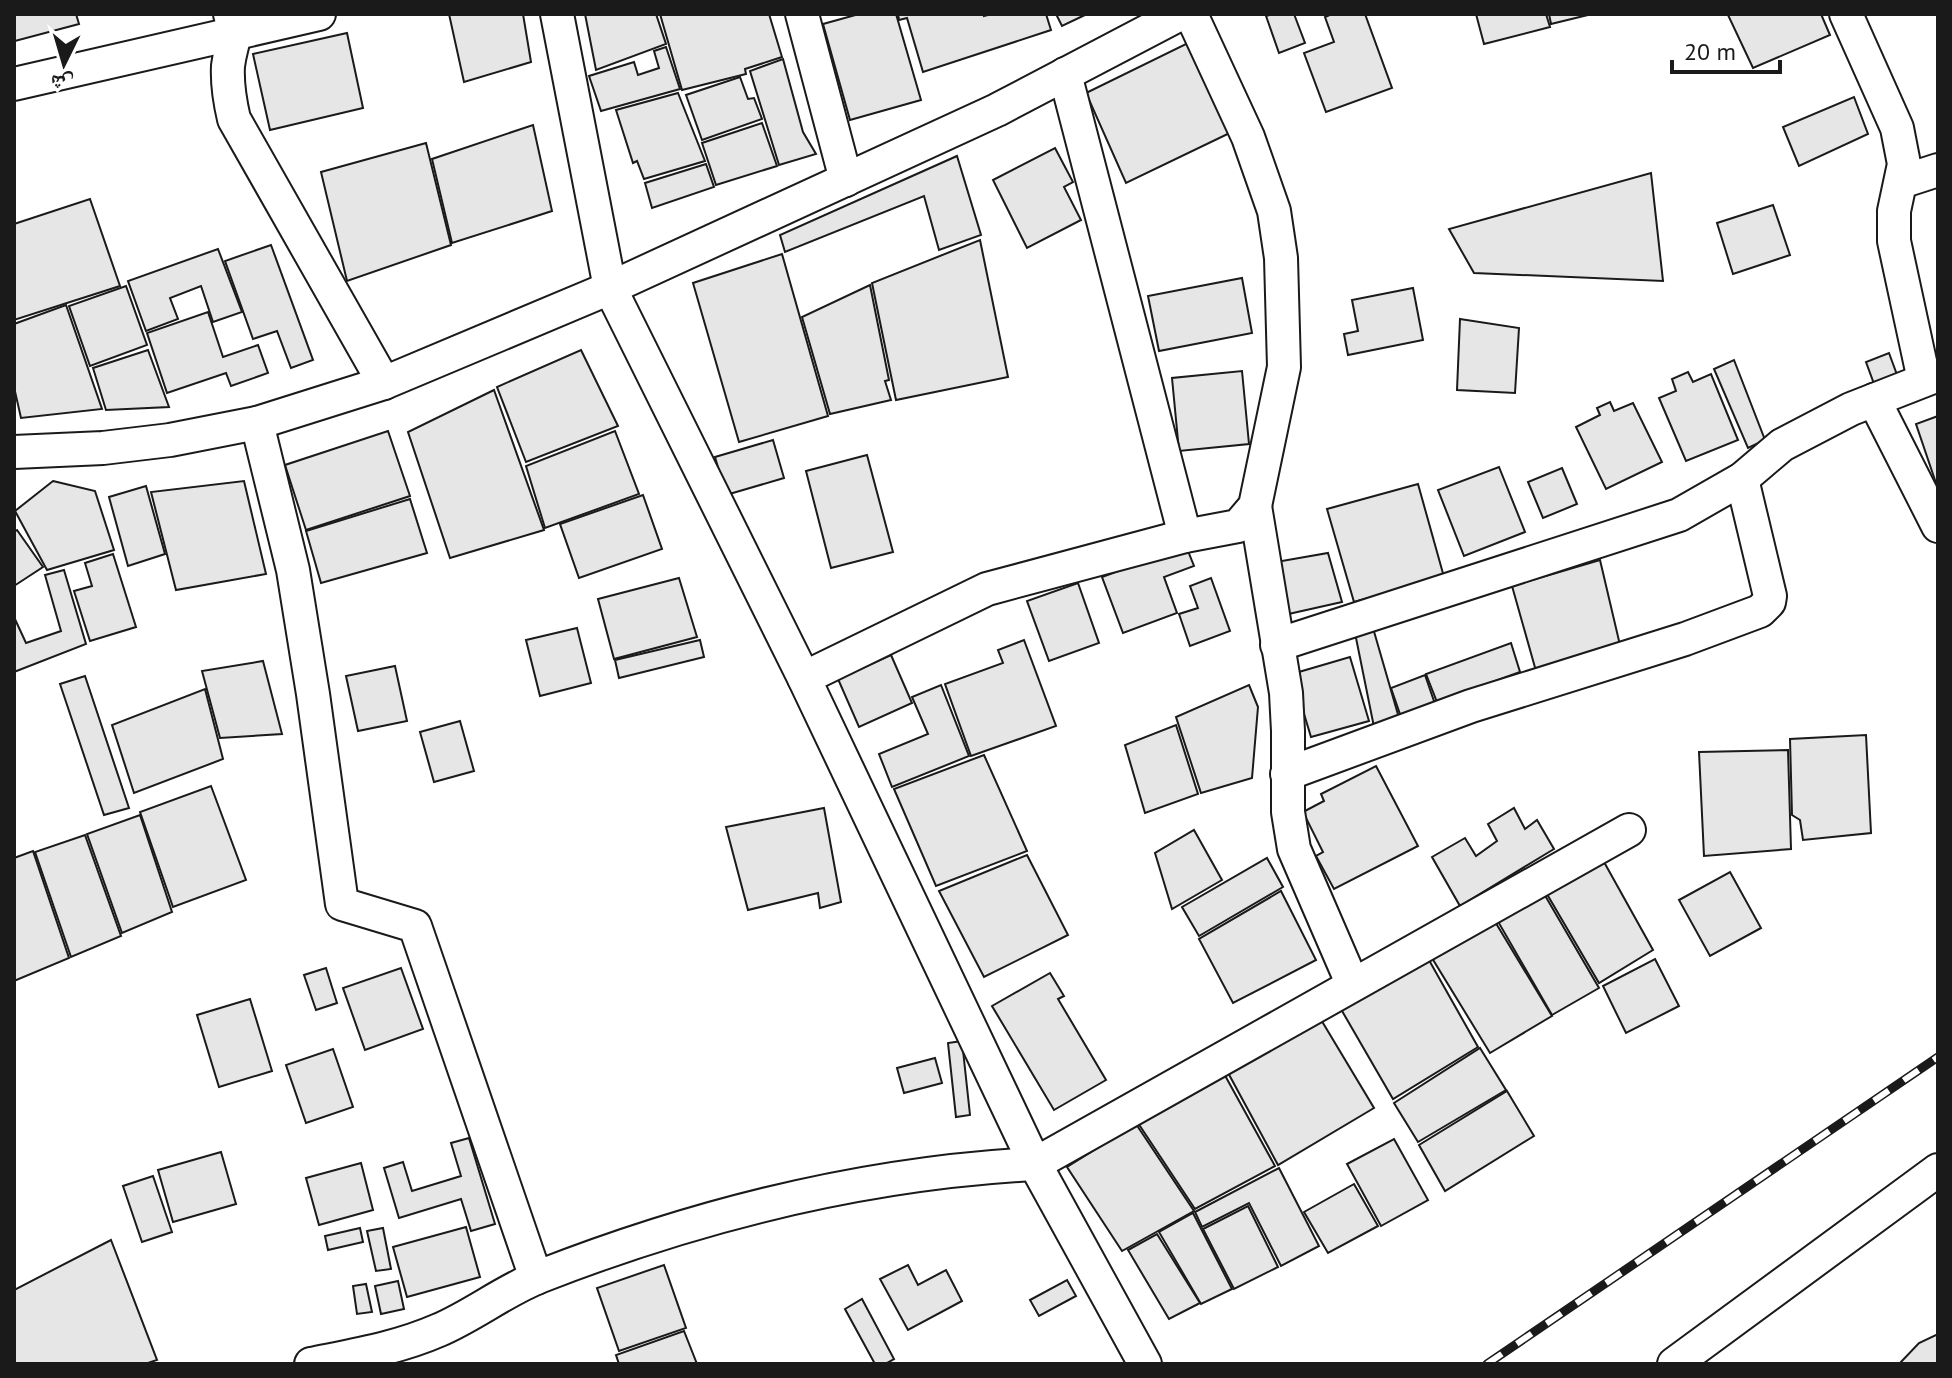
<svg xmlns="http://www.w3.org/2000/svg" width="1952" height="1378" font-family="'PT Sans','Noto Naskh Arabic',sans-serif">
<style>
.building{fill:#e6e6e6;stroke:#1a1a1a;stroke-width:2}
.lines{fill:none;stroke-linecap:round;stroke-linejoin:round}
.street-casing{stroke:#1a1a1a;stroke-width:36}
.street{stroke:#fff;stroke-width:32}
.rail-casing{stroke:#1a1a1a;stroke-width:9}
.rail{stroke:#fff;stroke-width:6;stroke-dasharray:18;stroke-linecap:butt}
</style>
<rect width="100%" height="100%" fill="#fff"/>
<g class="building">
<polygon points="14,14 76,14 79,24 15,41"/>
<polygon points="449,14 523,14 531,62 464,82"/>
<polygon points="585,14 656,14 666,44 596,70"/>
<polygon points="660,14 769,14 782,57 745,69 746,74 682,90"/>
<polygon points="859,14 896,14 921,100 850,120 823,24"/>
<polygon points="898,14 984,14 984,16 992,14 1046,14 1051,30 923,72 907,18 899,20"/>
<polygon points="1056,14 1087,14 1062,26"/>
<polygon points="1273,14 1294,14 1305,43 1279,53 1266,16"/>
<polygon points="1332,14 1365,14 1392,88 1326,112 1304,53 1334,42 1325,17"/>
<polygon points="1476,14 1546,14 1550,27 1484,44"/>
<polygon points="1549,14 1592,14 1551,24"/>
<polygon points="1821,14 1830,35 1753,68 1728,15"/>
<polygon points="347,33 363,108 270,130 253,54"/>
<polygon points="1192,41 1236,130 1126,183 1086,93"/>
<polygon points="666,47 680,89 601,111 589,76 634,62 638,75 659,68 654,51"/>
<polygon points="783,59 803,132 816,154 779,165 750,71"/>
<polygon points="740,77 748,99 754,98 762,119 702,140 686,95"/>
<polygon points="678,93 705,161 644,179 637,161 633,163 616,110"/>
<polygon points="1854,97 1868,134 1799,166 1783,127"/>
<polygon points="762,123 777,166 716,185 702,143"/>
<polygon points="533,125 552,211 452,243 432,159"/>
<polygon points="426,143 451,245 347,281 321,172"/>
<polygon points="1055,148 1073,182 1064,187 1081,220 1027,248 993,180"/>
<polygon points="957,156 981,235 939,250 924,196 785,252 780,235"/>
<polygon points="706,164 714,187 652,208 645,183"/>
<polygon points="1651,173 1663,281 1474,273 1449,229"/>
<polygon points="90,199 120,286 14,320 14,224"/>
<polygon points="1773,205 1790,255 1733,274 1717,223"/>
<polygon points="980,240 1008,377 896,400 872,283"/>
<polygon points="271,245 313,360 291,368 277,331 253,339 225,261"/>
<polygon points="218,249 242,312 213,322 201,286 170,298 178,319 146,331 128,281"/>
<polygon points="782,254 828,416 739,442 693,283"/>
<polygon points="1242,278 1252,333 1159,351 1148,296"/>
<polygon points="870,285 889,380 885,381 891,400 830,414 802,317"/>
<polygon points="126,286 147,345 90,366 69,306"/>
<polygon points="1413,288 1423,340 1348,355 1344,334 1358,331 1352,300"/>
<polygon points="66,305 102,409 21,418 14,387 14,324"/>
<polygon points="208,312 223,357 258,345 268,373 231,386 226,373 167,393 147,333"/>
<polygon points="1460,319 1519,328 1515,393 1457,390"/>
<polygon points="148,350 169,407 106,410 93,368"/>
<polygon points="581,350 618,426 526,462 497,387"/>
<polygon points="1889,353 1900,383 1877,392 1866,362"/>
<polygon points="1734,360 1765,440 1748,448 1714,369"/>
<polygon points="1242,371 1249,444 1179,451 1172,378"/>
<polygon points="1688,372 1693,382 1711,374 1738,440 1686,461 1659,398 1676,391 1672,379"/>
<polygon points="494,390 544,530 450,558 408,432"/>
<polygon points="1610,402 1614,411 1633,403 1662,462 1606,489 1576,427 1600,415 1597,408"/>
<polygon points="1938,416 1938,489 1916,424"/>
<polygon points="388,431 410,496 306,530 285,465"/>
<polygon points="615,431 639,494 545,528 526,466"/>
<polygon points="773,440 784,478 726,495 715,457"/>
<polygon points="867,455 893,552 831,568 806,471"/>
<polygon points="1499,467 1525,532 1464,556 1438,490"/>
<polygon points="1562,468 1577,504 1543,518 1528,482"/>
<polygon points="53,481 95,491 114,550 47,570 15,511"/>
<polygon points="244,481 266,574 176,590 151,492"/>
<polygon points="1418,484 1444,577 1354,602 1327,509"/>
<polygon points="146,486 165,554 128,566 109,497"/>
<polygon points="643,495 662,549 579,578 560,524"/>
<polygon points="410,499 427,553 321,583 306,531"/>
<polygon points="17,530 43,567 14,586 14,532"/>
<polygon points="1186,546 1194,566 1164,577 1177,613 1123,633 1102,577"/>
<polygon points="1328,553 1342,602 1284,615 1276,562"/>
<polygon points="113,554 136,627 90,641 74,591 92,586 85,563"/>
<polygon points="1600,560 1620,645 1536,671 1512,586"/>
<polygon points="64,570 86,644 14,672 14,617 26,643 61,631 45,575"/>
<polygon points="679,578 697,637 614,659 598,599"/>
<polygon points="1211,578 1230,631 1190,646 1179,614 1198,608 1190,586"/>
<polygon points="1078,583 1099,643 1049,661 1027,601"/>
<polygon points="577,628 591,683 540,696 526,640"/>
<polygon points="1373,628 1399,718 1374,727 1355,633"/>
<polygon points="700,640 704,657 619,678 615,660"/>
<polygon points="1024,640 1056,726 971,756 945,684 1003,663 998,650"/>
<polygon points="1511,643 1520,672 1437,702 1426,674"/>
<polygon points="891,655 912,703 859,727 838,679"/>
<polygon points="1350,657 1369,721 1311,737 1292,674"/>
<polygon points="263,661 282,734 220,738 202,671"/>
<polygon points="395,666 407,721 358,731 346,676"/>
<polygon points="1425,675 1435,704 1401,717 1391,688"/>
<polygon points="85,676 129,808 104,815 60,684"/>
<polygon points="941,685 969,756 892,787 879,754 928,734 912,697"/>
<polygon points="1249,685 1258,707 1252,778 1201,793 1176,717"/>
<polygon points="205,689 223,759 134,793 112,725"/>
<polygon points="460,721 474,771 434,782 420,732"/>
<polygon points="1176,725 1198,794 1145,813 1125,745"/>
<polygon points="1866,735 1871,833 1803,840 1800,820 1792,815 1790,739"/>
<polygon points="1788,750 1791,849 1704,856 1699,752"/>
<polygon points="984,755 1027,851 936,886 894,789"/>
<polygon points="1376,766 1418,846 1334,889 1316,856 1323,852 1303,812 1324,801 1321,794"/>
<polygon points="211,786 246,880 173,907 140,812"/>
<polygon points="824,808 841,902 820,908 818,893 748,910 726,827"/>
<polygon points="1514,808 1525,829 1537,820 1554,849 1460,906 1432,857 1465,838 1476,856 1497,841 1488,824"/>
<polygon points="140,815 172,912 122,933 87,834"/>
<polygon points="1194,830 1222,880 1172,909 1155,853"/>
<polygon points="85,835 121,936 71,957 35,852"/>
<polygon points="33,851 69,958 14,981 14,858"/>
<polygon points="1599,853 1653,950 1599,983 1544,889"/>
<polygon points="1027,855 1068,935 984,977 939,891"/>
<polygon points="1267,858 1283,887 1199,936 1182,907"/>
<polygon points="1730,872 1761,928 1710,956 1679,900"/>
<polygon points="1281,891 1316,960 1233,1003 1199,939"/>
<polygon points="1543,892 1599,988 1552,1015 1496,918"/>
<polygon points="1494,920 1552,1016 1490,1053 1432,958"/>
<polygon points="1425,953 1478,1047 1393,1099 1338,1004"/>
<polygon points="1655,959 1679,1006 1626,1033 1603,986"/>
<polygon points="326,968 337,1003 316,1010 304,975"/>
<polygon points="401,968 423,1029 365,1050 343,988"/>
<polygon points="1050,973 1064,996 1058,999 1106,1080 1054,1110 992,1006"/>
<polygon points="250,999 272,1071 219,1087 197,1015"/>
<polygon points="1317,1013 1374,1108 1278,1165 1226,1069"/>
<polygon points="962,1041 970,1115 956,1117 948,1043"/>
<polygon points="1480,1048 1506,1090 1418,1142 1394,1103"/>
<polygon points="333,1049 353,1107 306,1123 286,1065"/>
<polygon points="935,1058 942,1083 904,1093 897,1068"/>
<polygon points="1222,1070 1275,1166 1195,1209 1138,1123"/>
<polygon points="1507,1091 1534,1136 1445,1191 1419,1145"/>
<polygon points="1136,1124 1194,1211 1122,1251 1067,1167"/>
<polygon points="469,1138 495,1224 471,1231 461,1199 399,1218 384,1168 403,1162 412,1191 461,1176 451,1143"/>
<polygon points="1394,1139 1428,1200 1381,1226 1347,1164"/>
<polygon points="221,1152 236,1204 173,1222 158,1170"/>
<polygon points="361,1163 373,1210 319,1225 306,1178"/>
<polygon points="1279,1168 1319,1246 1281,1266 1249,1203 1202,1227 1195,1212"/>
<polygon points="153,1176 172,1232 142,1242 123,1186"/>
<polygon points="1354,1184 1378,1226 1328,1253 1304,1212"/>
<polygon points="1248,1206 1278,1267 1234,1289 1203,1229"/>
<polygon points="1193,1213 1232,1289 1201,1304 1159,1232"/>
<polygon points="466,1227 480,1277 407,1297 393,1247"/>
<polygon points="360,1228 363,1242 328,1250 325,1236"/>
<polygon points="383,1228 391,1269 376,1271 367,1231"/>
<polygon points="1157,1234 1200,1303 1169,1319 1128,1250"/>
<polygon points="111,1240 157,1360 145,1364 14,1364 14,1290"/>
<polygon points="664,1265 686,1328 619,1351 597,1288"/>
<polygon points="908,1265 918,1285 946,1270 962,1301 908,1330 880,1279"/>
<polygon points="1067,1280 1076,1296 1039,1316 1030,1300"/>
<polygon points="398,1281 404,1309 381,1314 375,1286"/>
<polygon points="366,1284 372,1312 357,1314 353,1286"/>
<polygon points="862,1299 894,1359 885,1364 875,1364 845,1309"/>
<polygon points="684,1331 697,1364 619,1364 616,1355"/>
<polygon points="1938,1334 1938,1364 1899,1364 1919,1343"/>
</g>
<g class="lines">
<g class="street-casing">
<g id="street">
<path d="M230,14C238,42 231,41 228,66C227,84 230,102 234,119L384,383"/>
<polyline points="557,14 610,288 804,678 1035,1164 1145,1364"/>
<polyline points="802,14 846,180"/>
<polyline points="1846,14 1897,128 1904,164 1894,211 1894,241 1924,380"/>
<polyline points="1065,74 1185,536"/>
<polyline points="14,84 319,14"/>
<polyline points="1901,182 1938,170"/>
<polyline points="1874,400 1938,526"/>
<polyline points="257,423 293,570 313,694 342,904 415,926 536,1278"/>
<polyline points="14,452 103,448 170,440 257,423 384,383 610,288 997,110 1180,14"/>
<polyline points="1255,506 1286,693 1288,731 1288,812 1294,849 1352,983"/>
<polyline points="1277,645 1679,515 1742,479 1782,445 1851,409 1938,375"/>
<polyline points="804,678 987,589 1185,536 1238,526 1255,506 1284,367 1281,258 1274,211 1248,137 1191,14"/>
<polyline points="1287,774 1471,706 1685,639 1760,611 1769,602 1770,596 1742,479"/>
<path d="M311,1364C355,1355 398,1348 439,1330C474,1315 505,1290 541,1276C700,1214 864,1173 1035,1164L1629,830"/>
<polyline points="1674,1364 1938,1170"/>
</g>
</g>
<use href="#street" class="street"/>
<g class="rail-casing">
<polyline id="rail" points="1487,1364 1938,1057"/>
</g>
<use href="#rail" class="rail"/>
</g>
<rect width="1952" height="1378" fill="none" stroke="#1a1a1a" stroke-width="32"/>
<g transform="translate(64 64) rotate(185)" stroke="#ffffff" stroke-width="6" paint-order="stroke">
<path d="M0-6L14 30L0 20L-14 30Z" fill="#1a1a1a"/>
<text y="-12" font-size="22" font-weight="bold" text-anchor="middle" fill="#1a1a1a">ش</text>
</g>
<path d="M1672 60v12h108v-12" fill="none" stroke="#1a1a1a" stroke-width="4"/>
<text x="1684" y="60" font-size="24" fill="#1a1a1a" stroke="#ffffff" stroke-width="6" paint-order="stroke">20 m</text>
</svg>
